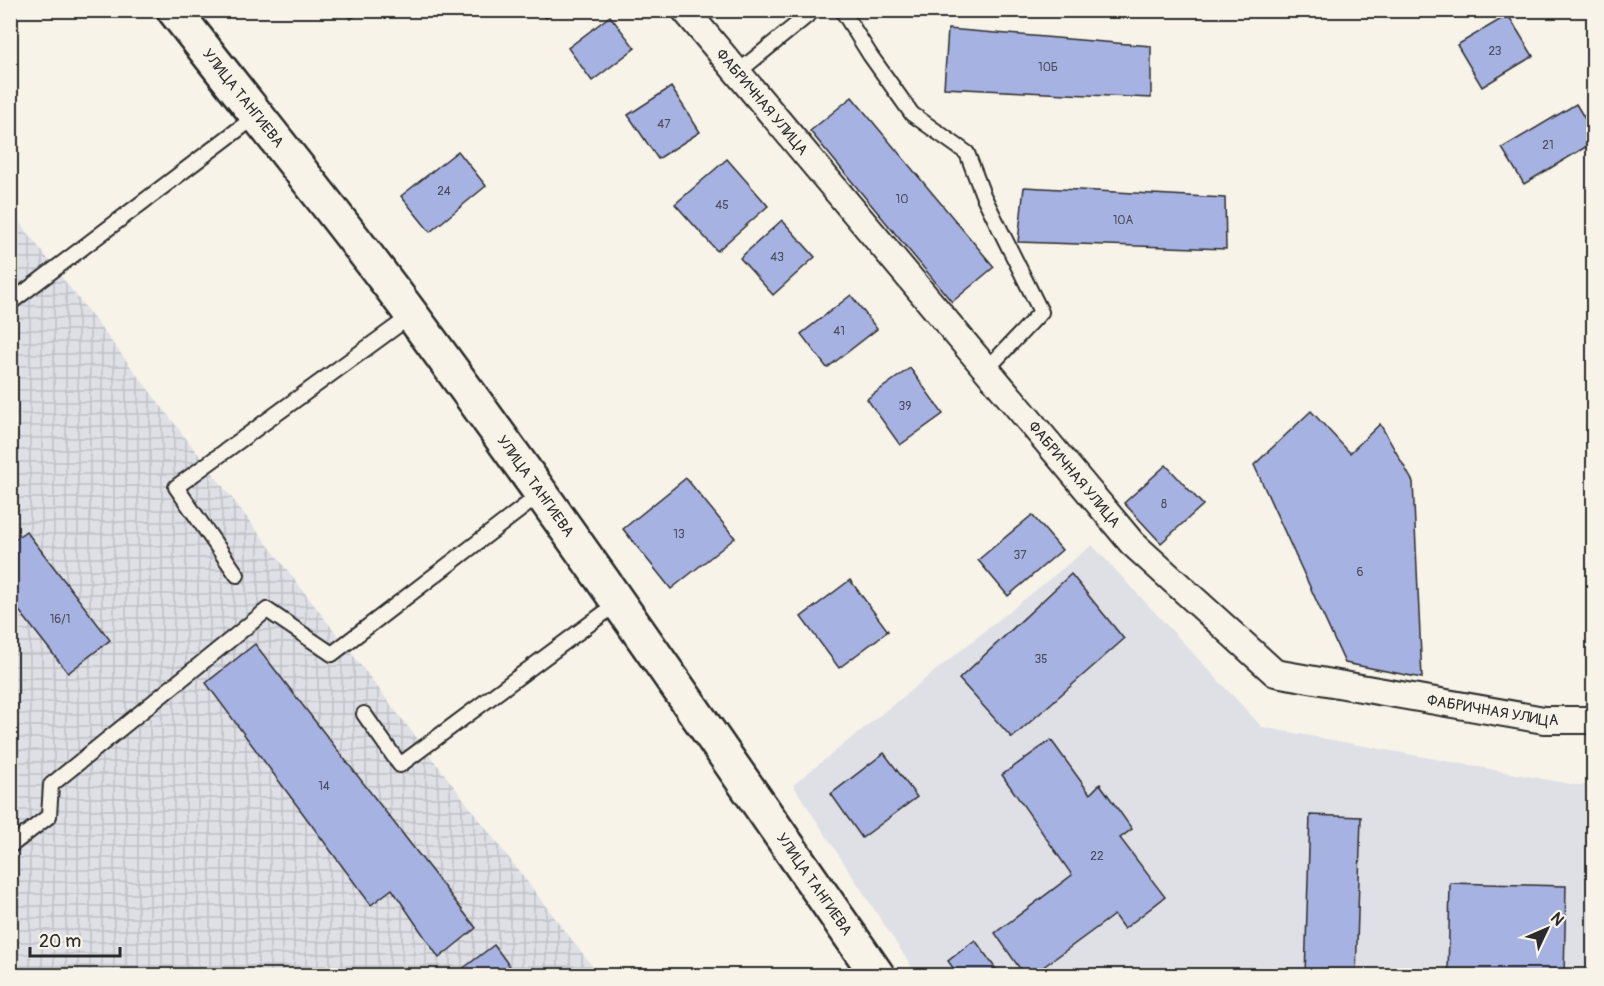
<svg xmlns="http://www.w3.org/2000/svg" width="1604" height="986" font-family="Pangolin,sans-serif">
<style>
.built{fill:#dfe0e6}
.industrial{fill:url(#industrial-grid)}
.building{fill:#a6b2e2;stroke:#2b2b2b;stroke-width:1.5}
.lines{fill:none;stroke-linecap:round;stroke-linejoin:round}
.service-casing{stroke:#2b2b2b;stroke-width:18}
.minor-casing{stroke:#2b2b2b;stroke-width:30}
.secondary-casing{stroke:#2b2b2b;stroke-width:38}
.service{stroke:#f7f3e8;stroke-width:14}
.minor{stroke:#f7f3e8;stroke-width:26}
.secondary{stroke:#f7f3e8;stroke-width:33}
.labels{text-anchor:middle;stroke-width:6;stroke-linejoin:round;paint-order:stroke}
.number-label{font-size:12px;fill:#4a4d59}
.street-label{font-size:15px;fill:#2b2b2b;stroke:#f7f3e8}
</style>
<defs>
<pattern id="industrial-grid" width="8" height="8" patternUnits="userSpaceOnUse" patternTransform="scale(1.5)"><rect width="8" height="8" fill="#dfe0e6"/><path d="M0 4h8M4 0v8" fill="none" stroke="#c0c0c5"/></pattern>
</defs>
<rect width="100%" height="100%" fill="#f7f3e8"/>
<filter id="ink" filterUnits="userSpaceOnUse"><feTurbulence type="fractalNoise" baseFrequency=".0167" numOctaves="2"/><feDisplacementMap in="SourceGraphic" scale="12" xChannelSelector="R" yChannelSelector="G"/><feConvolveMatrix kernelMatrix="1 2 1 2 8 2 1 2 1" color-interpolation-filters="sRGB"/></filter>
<g filter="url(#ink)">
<polygon class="built" points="1092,545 1262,727 1576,785 1593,785 1593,975 917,975 793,785"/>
<polygon class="industrial" points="11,211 599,975 11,975"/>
<g class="building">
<polygon points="345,10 363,10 351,19"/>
<polygon points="539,10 556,10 546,18"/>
<polygon points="1508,15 1533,56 1482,87 1457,45"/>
<polygon points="610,16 635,48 592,81 568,48"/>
<polygon points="948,29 1151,46 1151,98 944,88"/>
<polygon points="671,87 700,132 658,159 628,115"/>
<polygon points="852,97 994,267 952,302 810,131"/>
<polygon points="1576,104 1594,134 1594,142 1524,184 1502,148"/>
<polygon points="458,151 486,186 430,232 401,196"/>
<polygon points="727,159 768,206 717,251 675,204"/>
<polygon points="1024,187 1225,198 1226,249 1018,242"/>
<polygon points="782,220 815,257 773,295 740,258"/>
<polygon points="851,295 877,329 827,368 801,334"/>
<polygon points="910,368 943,414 900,445 867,399"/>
<polygon points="1311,411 1350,453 1380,424 1413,482 1422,678 1345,663 1254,465"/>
<polygon points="1166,465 1203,505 1161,543 1124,503"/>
<polygon points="686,478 735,538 671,589 623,529"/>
<polygon points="1032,515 1062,550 1008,596 978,560"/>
<polygon points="26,531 110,640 68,673 10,599 10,543"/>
<polygon points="1071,574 1124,639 1012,738 959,679"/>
<polygon points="850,580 888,631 839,668 801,617"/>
<polygon points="255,644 476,928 439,958 392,889 371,905 206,683"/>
<polygon points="1051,740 1090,794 1100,784 1132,829 1120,838 1165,897 1124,929 1114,915 1031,976 1025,976 995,933 1072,875 1002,775"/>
<polygon points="884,753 917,797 862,838 831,794"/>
<polygon points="1310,815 1361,817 1356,976 1305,976"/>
<polygon points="1450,883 1566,886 1564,976 1448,976"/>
<polygon points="975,940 1001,976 959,976 948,961"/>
<polygon points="494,945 517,976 453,976"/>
</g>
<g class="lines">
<g class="service-casing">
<g id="service">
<polyline points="842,10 870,55 912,114 967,153 983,195 1041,312 986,370"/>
<polyline points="737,73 814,10"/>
<polyline points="10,303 256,116"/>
<polyline points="237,575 176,487 412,315"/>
<polyline points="364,714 400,765 619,602"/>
<polyline points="10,846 49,816 51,785 267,610 332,654 542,493"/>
</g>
</g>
<g class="minor-casing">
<g id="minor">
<path id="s1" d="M685,10L1132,543L1275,673L1544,720H1594"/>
</g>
</g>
<g class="secondary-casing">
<g id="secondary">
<path id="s2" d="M174,10C254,113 337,214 414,318C573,534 725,755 878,976"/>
</g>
</g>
<use href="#service" class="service"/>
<use href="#minor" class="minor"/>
<use href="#secondary" class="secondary"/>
</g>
</g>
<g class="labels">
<g class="number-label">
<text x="1495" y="55">23</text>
<text x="1048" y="71">10Б</text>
<text x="664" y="128">47</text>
<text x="1548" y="149">21</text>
<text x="444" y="195">24</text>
<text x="902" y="203">10</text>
<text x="722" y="209">45</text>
<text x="1123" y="224">10А</text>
<text x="777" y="261">43</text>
<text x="839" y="335">41</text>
<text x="905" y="410">39</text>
<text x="1164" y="508">8</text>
<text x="679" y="538">13</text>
<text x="1020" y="559">37</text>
<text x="1360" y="576">6</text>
<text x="60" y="623">16/1</text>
<text x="1041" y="663">35</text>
<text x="324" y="790">14</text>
<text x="1097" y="860">22</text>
</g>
<g class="street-label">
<text dy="5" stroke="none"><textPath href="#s2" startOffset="112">УЛИЦА ТАНГИЕВА</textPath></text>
<text dy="5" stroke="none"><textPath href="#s1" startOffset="120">ФАБРИЧНАЯ УЛИЦА</textPath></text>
<text dy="5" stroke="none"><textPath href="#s1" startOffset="606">ФАБРИЧНАЯ УЛИЦА</textPath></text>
<text dy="5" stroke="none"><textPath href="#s2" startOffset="598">УЛИЦА ТАНГИЕВА</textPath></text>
<text dy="5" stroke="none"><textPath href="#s1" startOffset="1110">ФАБРИЧНАЯ УЛИЦА</textPath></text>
<text dy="5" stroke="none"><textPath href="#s2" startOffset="1084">УЛИЦА ТАНГИЕВА</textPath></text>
</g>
</g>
<rect width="1604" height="986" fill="none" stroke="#f7f3e8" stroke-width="36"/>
<rect x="18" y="18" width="1568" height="950" fill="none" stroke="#2b2b2b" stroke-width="2" filter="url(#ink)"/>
<g transform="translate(1547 929) rotate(46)" stroke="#f7f3e8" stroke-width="4.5" paint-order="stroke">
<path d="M0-4.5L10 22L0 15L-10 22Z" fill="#2b2b2b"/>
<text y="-9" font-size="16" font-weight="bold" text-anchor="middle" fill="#2b2b2b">N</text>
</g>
<path d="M30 947v9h90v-9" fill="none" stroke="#2b2b2b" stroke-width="3"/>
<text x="39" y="947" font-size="18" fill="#2b2b2b" stroke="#f7f3e8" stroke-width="4.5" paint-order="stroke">20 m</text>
</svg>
